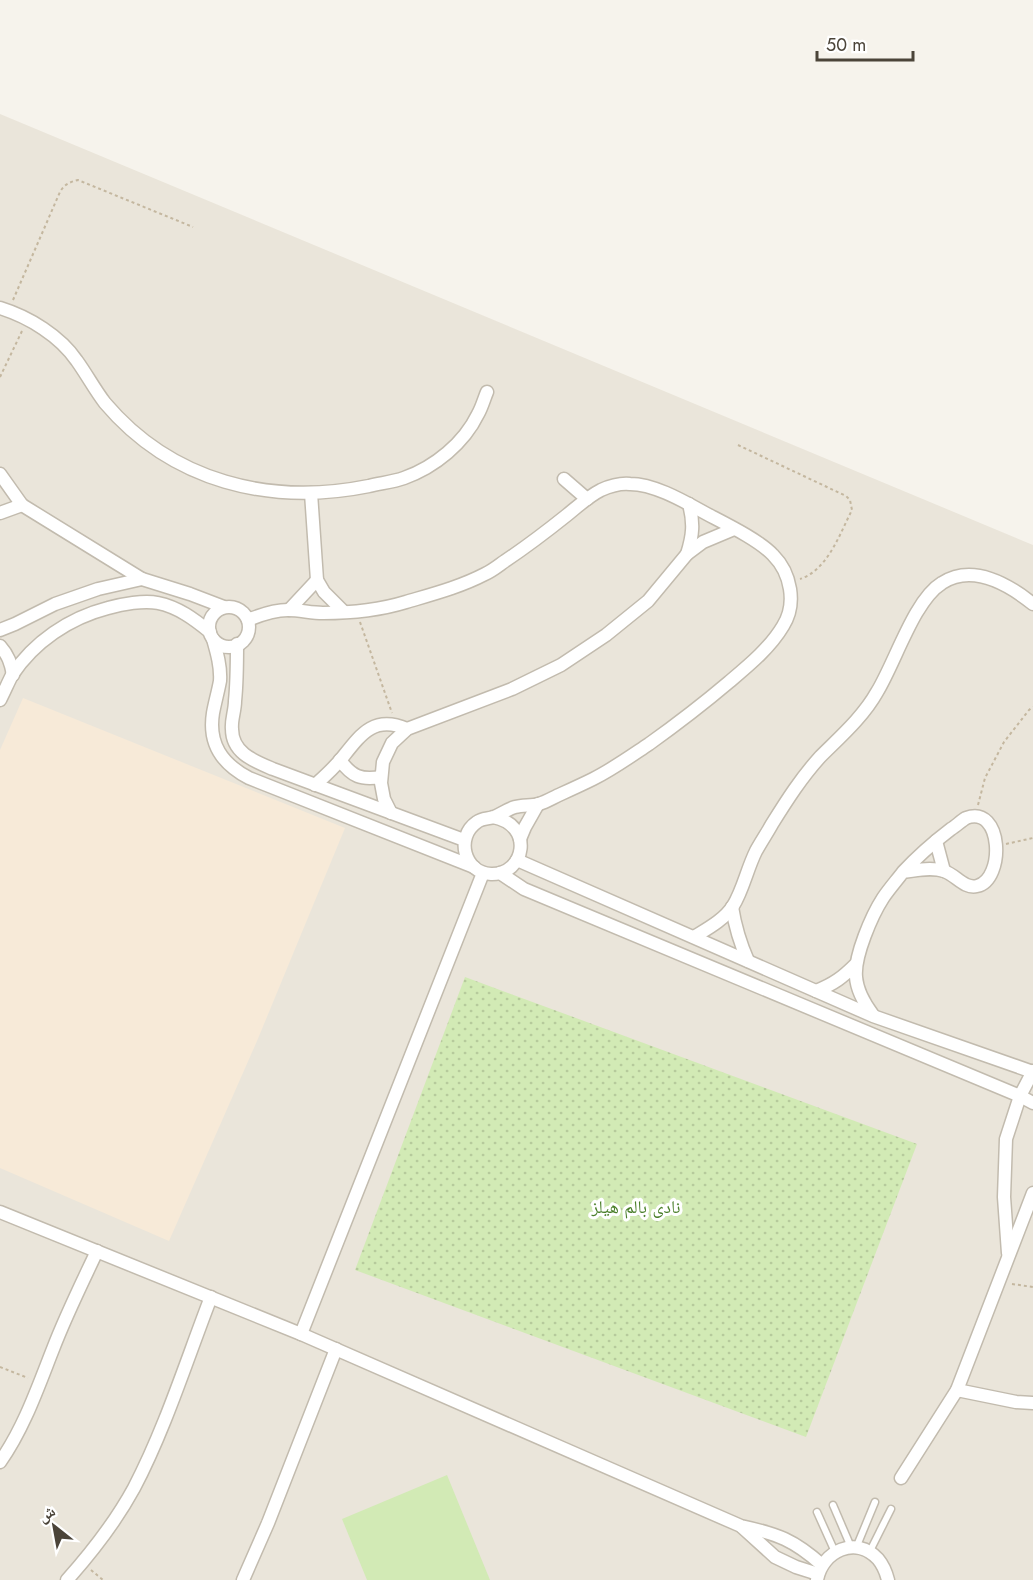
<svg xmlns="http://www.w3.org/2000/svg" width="1033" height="1580" font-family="Jost,'Noto Naskh Arabic',sans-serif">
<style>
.residential{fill:#eae5da}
.commercial{fill:#f7ead8}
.grass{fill:url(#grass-dots)}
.pitch{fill:#d2eab5}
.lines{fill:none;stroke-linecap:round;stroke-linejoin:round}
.service-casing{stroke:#c2bbae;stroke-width:9}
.minor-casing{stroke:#c2bbae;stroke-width:15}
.path{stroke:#c4b79f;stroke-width:2;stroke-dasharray:3 3;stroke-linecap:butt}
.service{stroke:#fff;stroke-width:6}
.minor{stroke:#fff;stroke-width:12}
.labels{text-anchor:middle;stroke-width:6;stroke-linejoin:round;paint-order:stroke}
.park-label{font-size:18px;fill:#4a7f2a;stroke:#fff}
</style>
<defs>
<pattern id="grass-dots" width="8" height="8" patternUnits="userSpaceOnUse" patternTransform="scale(1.5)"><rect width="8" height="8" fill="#d2eab5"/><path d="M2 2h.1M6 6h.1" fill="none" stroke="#b6ca9c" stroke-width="1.8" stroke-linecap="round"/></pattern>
</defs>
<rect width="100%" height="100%" fill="#f6f3ec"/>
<polygon class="residential" points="0,114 1033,545 1033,1580 0,1580"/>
<polygon class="commercial" points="23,698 345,828 257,1041 169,1241 0,1168 0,750"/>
<polygon class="grass" points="465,977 917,1144 806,1437 355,1270"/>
<polygon class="pitch" points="447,1475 490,1580 367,1580 342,1519"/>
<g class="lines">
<g class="service-casing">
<g id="service">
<polyline points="833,1505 851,1547"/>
<polyline points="817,1512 835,1552"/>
<polyline points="856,1548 875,1502"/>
<polyline points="870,1551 891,1509"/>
</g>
</g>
<g class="minor-casing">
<g id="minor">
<path d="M0,308C29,317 60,336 77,361C87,375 95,390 105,403C172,482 270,506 369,486C381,483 393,482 404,478C435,467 464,443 478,414C482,407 484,399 487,392"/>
<polyline points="0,474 22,505 0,513"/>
<polyline points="564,479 587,499"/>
<polyline points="311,493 317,580 324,592 343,611"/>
<polyline points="22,505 142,579"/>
<path d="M687,554C693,535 694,523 689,504"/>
<circle cx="229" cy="627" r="20"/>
<polyline points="289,610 317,580"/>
<path d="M248,620C260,615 274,610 288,610C300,610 311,613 323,613C350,613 380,610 406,602C433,594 460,587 485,574C492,571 498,566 505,561C526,547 547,531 567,515C578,506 589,496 601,490C610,486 620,483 630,484C655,484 685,502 707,514C726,524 759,540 773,555C791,573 797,604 783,626C770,648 748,666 729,682C703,704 677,724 649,744C631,756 613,769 593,779C583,784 572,789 561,794C554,797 546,802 539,804C531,806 523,805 515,807C508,809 501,814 494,817C488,819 482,818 477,822C455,837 464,873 491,874C525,875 535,825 493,817"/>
<polyline points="0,630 15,624 55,604 98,589 142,579 190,594 224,607"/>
<path d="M213,639C217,653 221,667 220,681C218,692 215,702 213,713C208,744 222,764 249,778L474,867"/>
<path d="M237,644C237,663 237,682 235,701C235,711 231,720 232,729C232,753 254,761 273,769L464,840"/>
<path d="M0,646C8,655 11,663 13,675"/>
<path d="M0,700C4,692 8,683 12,675C34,642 69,618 108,608C122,604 144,600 158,603C178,607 194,619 210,632"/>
<path d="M340,760C352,777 361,780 381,777"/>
<path d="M315,785C325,776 334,768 342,758C361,734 374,715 407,729"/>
<polyline points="391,813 384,799 381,783 383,762 392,743 407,729 512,689 561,665 606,635 648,601 687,554 703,542 734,529"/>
<polyline points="520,839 525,827 538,804"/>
<polyline points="936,841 944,871"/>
<polyline points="517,860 873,1016 1033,1072"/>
<polyline points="500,873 524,889 1020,1096 1033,1103"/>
<path d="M732,907C735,926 740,943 748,961"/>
<path d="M694,937C707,929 724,920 733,906C743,890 747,869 756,851C761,842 767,833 772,824C787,800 801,778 820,757C840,737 863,717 877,692C895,663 914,600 942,583C973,563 1008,584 1033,604"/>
<path d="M816,991C834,984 843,977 856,964"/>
<path d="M873,1015C864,1003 857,991 856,977C854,956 872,915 883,898C889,889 897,880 903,872C916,870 932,867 944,871C956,875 964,889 977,886C1005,880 1003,804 966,818C961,821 956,826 951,829C934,842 918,856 903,872"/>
<path d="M0,1212L301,1334L741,1526C778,1534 794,1540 822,1565"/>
<polyline points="1008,1253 1004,1197 1006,1139 1020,1096 1033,1071"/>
<polyline points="301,1334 483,873"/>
<polyline points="957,1390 1016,1402 1033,1403"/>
<path d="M0,1462C24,1428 38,1387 53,1349C66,1315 82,1283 97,1251"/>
<polyline points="901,1478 957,1390 1033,1193"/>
<polyline points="742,1527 775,1557 796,1567 818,1574"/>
<path d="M67,1580C92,1552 116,1521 134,1488C165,1429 187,1359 211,1297"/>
<polyline points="243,1580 268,1523 336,1349"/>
<path d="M817,1580C822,1551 856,1535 878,1559C883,1565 886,1572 888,1580"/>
</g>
</g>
<g class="path">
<path d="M13,300L60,192C64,185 69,182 78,180L193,227"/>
<polyline points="0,377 22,331"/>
<path d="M738,445L846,496L850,500L852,510C840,533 828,570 800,579"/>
<polyline points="360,622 392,713"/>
<polyline points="978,805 985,778 1004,742 1029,710 1033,707"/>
<polyline points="1006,844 1033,838"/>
<polyline points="1012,1284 1033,1287"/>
<polyline points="0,1367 28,1378"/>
<polyline points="91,1570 103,1580"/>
</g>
<use href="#service" class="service"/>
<use href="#minor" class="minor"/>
</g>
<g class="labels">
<g class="park-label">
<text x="636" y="1213">نادى بالم هيلز</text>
</g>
</g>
<g transform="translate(54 1526) rotate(329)" stroke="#ffffff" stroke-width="4.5" paint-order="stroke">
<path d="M0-4.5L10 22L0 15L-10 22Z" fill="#4b4439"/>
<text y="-9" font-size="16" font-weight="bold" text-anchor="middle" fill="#4b4439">ش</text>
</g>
<path d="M817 51v9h96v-9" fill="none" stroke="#4b4439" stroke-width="3"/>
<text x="826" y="51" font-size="18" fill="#4b4439" stroke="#ffffff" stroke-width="4.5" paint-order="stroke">50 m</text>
</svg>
